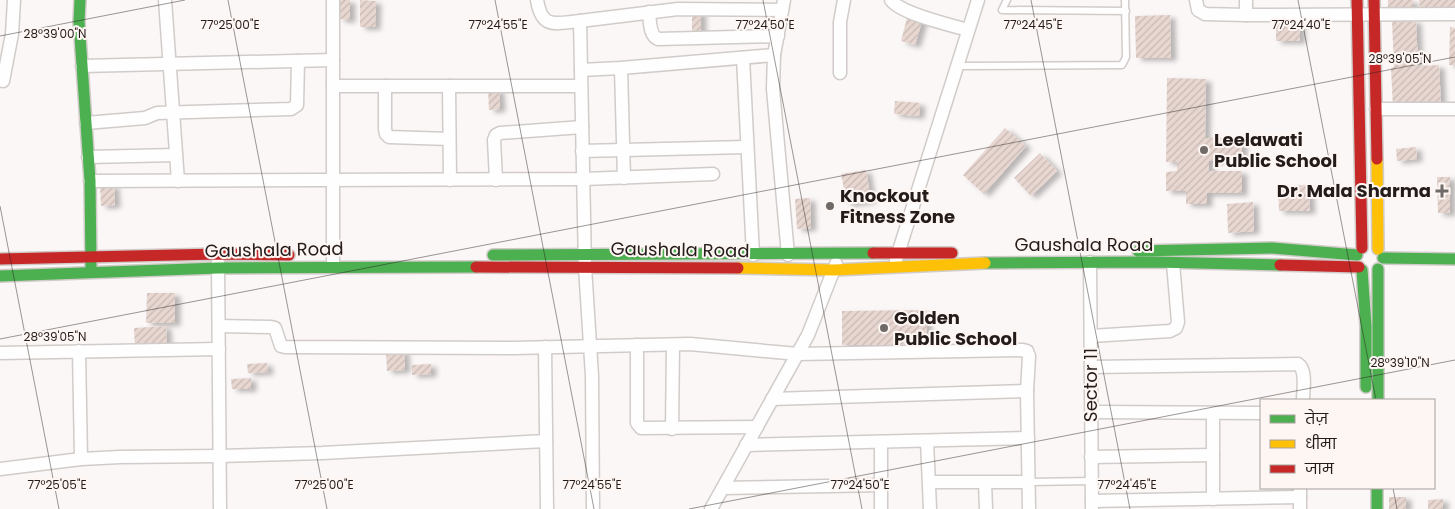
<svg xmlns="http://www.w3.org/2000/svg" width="1455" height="509" font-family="Poppins,'Noto Sans Devanagari',sans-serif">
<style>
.building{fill:url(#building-hatch);filter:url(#shadow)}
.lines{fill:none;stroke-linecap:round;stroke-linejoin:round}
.lane-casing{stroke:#d1ccc9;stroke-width:9}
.street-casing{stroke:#d1ccc9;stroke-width:15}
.fast-casing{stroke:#d1ccc9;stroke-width:14}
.slow-casing{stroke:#d1ccc9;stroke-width:14}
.jam-casing{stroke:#d1ccc9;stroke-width:14}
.lane{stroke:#fefefe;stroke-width:6}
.street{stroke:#fefefe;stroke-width:12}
.fast{stroke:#4caf50;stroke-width:11}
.slow{stroke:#ffc107;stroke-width:11}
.jam{stroke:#c62828;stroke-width:11}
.ticks{fill:none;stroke:#231c1a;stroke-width:1;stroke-opacity:0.45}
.poi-dot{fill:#6f6967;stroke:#fef6f3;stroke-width:2}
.labels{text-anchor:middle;stroke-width:4;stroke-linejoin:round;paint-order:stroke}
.poi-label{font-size:18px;font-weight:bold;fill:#231c1a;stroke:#fef6f3;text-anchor:start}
.street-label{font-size:18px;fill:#231c1a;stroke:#fef6f3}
.ticks-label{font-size:12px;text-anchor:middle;fill:#231c1a;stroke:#fef6f3;stroke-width:4;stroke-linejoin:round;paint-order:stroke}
</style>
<defs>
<pattern id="building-hatch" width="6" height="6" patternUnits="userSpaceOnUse" patternTransform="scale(1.25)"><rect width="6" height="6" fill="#e8d7d1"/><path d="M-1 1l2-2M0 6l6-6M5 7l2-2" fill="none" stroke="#c7b8b3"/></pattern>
<filter id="shadow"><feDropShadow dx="5.5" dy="3" stdDeviation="2.5" flood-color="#0004"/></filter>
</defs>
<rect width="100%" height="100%" fill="#fbf7f6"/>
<g class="building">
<polygon points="339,0 350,0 350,20 339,19"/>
<polygon points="360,0 376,1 375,27 360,27"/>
<rect x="1388" y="0" width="25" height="11"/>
<polygon points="1419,0 1455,0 1455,9 1420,11"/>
<polygon points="701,11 701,34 692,34 692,12"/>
<polygon points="908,14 923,18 915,45 901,41"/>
<polygon points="1170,15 1171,58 1136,58 1135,16"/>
<polygon points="1416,20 1418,66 1439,65 1441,105 1393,108 1391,68 1394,67 1392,21"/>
<rect x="1276" y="23" width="24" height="18"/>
<polygon points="1450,27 1455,28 1455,65 1449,65"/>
<polygon points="1167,78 1206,79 1205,138 1242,138 1242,161 1209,161 1209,171 1242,171 1242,193 1207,193 1207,204 1186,204 1186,191 1166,191 1166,172 1177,171 1177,162 1166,162"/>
<polygon points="488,89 499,89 500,109 489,110"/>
<polygon points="895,101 920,103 919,116 894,114"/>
<polygon points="1005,128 1026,146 984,194 963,175"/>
<polygon points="1416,147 1417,159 1397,161 1396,149"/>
<polygon points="1040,153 1057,171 1031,196 1014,178"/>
<polygon points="866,170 871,200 847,204 841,174"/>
<polygon points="1437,177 1450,177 1450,213 1438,213"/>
<polygon points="100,185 114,185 115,205 101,206"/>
<polygon points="1309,185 1310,211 1279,211 1278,186"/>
<polygon points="810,198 811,228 797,229 795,199"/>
<polygon points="1253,202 1254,231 1228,233 1227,204"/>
<polygon points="147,293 175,293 175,323 146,323"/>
<polygon points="926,310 927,345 842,345 842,311"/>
<polygon points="166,326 167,347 135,348 134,328"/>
<polygon points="404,350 405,370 387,371 386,351"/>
<polygon points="267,363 268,372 248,373 247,364"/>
<polygon points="431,364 431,374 412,375 412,365"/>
<polygon points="251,378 251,389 232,389 231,379"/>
<rect x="1389" y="497" width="17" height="12"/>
<polygon points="1443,499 1443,509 1428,509 1428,500"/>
</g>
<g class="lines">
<g class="lane-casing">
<g id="lane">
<polyline points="1007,0 1002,10 1126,11"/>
<polyline points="957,66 1122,65 1126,57 1125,0"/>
<polyline points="1029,482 1092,481"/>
</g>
</g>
<g class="street-casing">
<g id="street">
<polyline points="165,0 178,181"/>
<path d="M537,0C542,30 555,23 580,21L585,267L592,376L593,509"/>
<polyline points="784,0 774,55 773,89 788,255"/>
<path d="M891,0C901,14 951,25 968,30"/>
<polyline points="1196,0 1198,10 1205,14 1246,15 1455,14"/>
<polyline points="1246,0 1246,15"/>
<path d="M649,12C650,21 649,35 658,39L778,36"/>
<polyline points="580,21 678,9 782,10"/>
<polyline points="743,58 753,255"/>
<polyline points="82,66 333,60"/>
<polyline points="621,68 624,178"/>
<polyline points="581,70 621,68 774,55"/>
<polyline points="840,73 840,22 844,0"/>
<polyline points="3,81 12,34 14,0"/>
<polyline points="333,86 581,86"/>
<polyline points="385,86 385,129 386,134 389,137 449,139"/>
<polyline points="449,86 450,180"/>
<polyline points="1376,109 1455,109"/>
<polyline points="86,123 145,118 157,113 291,109 297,105 298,61"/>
<polyline points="582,151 746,147"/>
<polyline points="88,157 176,155"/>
<polyline points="496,180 494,140 496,135 500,133 582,127"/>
<polyline points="90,181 584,179 713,174"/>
<polyline points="896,260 978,0"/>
<polyline points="218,262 220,509"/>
<polyline points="1090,262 1092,509"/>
<polyline points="333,267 333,0"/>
<polyline points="219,326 271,327 275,328 281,346 285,347 514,348 690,344 798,354 1023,350 1027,351 1029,356 1027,391 1029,509"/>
<polyline points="1091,336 1170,331 1176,328 1178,322 1173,263"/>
<polyline points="637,345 637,423 641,428 757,427"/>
<polyline points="545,347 547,509"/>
<polyline points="79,351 81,459"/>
<polyline points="0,353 219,349"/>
<path d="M1091,367L1298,364C1307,370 1303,390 1303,400"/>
<polyline points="772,399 1027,391"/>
<polyline points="1094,412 1261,413"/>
<polyline points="672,429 673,345"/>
<polyline points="927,441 930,509"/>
<polyline points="881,442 881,509"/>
<polyline points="746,445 1028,438"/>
<polyline points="1091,457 1213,455"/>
<polyline points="0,469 81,459 120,457 220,456 322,453 546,441"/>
<polyline points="930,482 1029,482"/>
<polyline points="985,483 986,509"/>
<polyline points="723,488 882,485"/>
<polyline points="1213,499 1213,413"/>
<polyline points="1092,501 1300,497"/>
<polyline points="711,509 808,335 836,264"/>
<polyline points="1300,509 1300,488"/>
</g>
</g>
<g class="fast-casing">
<g id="fast">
<polyline points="80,0 79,22 90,181 91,267"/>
<polyline points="1138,251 1272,248 1357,255"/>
<polyline points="493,255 873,253"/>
<polyline points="1383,258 1455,259"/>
<polyline points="985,263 1155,262 1280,265"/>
<polyline points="1378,269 1378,400"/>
<polyline points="1362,270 1366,326 1366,387"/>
<polyline points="0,276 218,268 476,267"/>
<polyline points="1377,488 1377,509"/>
</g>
</g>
<g class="slow-casing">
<g id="slow">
<polyline points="1377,159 1378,249"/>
<polyline points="738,268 834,270 985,263"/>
</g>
</g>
<g class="jam-casing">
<g id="jam">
<polyline points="1357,0 1362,248"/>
<polyline points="1374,0 1377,159"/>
<polyline points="873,253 952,253"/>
<polyline points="0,259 218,254 289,255"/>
<polyline points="1280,265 1359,267"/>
<polyline points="476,267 738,268"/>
</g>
</g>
<use href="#lane" class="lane"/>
<use href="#street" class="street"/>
<use href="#fast" class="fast"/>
<use href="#slow" class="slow"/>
<use href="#jam" class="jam"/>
</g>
<path class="ticks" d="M228,0L327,509M495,0L594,509M763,0L862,509M1031,0L1130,509M1298,0L1376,400M0,36L185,0M0,206L59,509M0,339L1455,57M1393,488L1397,509M689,509L1455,360"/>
<g class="poi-dot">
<circle cx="1204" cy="150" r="5"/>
<path d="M1439.5 183.5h5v5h5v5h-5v5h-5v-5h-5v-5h5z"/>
<circle cx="830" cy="206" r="5"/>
<circle cx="884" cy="328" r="5"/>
</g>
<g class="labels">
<g class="poi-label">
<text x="1214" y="146">Leelawati<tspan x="1214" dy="21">Public School</tspan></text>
<text x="1431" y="197" text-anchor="end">Dr. Mala Sharma</text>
<text x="840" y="202">Knockout<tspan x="840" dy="21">Fitness Zone</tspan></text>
<text x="894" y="324">Golden<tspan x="894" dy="21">Public School</tspan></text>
</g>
<g class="street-label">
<text x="1084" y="251">Gaushala Road</text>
<text transform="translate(274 250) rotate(-1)" y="6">Gaushala Road</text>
<text transform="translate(680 250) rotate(1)" y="6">Gaushala Road</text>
<text transform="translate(1091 385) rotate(-90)" y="6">Sector 11</text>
</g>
</g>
<g class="ticks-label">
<text x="230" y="29">77°25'00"E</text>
<text x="498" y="29">77°24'55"E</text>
<text x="765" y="29">77°24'50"E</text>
<text x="1033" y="29">77°24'45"E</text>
<text x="1301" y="29">77°24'40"E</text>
<text x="55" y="38">28°39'00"N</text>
<text x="1400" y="63">28°39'05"N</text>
<text x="55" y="341">28°39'05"N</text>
<text x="1400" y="367">28°39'10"N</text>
<text x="57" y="489">77°25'05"E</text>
<text x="324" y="489">77°25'00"E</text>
<text x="592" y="489">77°24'55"E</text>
<text x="860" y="489">77°24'50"E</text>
<text x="1127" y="489">77°24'45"E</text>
</g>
<rect x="1260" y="399" width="175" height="90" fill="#fef6f3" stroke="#a69f9c"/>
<rect x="1270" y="415" width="25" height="8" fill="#4caf50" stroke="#a69f9c"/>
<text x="1305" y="424" font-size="15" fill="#231c1a">तेज़</text>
<rect x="1270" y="440" width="25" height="8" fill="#ffc107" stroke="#a69f9c"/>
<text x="1305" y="449" font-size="15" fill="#231c1a">धीमा</text>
<rect x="1270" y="465" width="25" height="8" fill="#c62828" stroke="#a69f9c"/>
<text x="1305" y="474" font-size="15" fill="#231c1a">जाम</text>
</svg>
